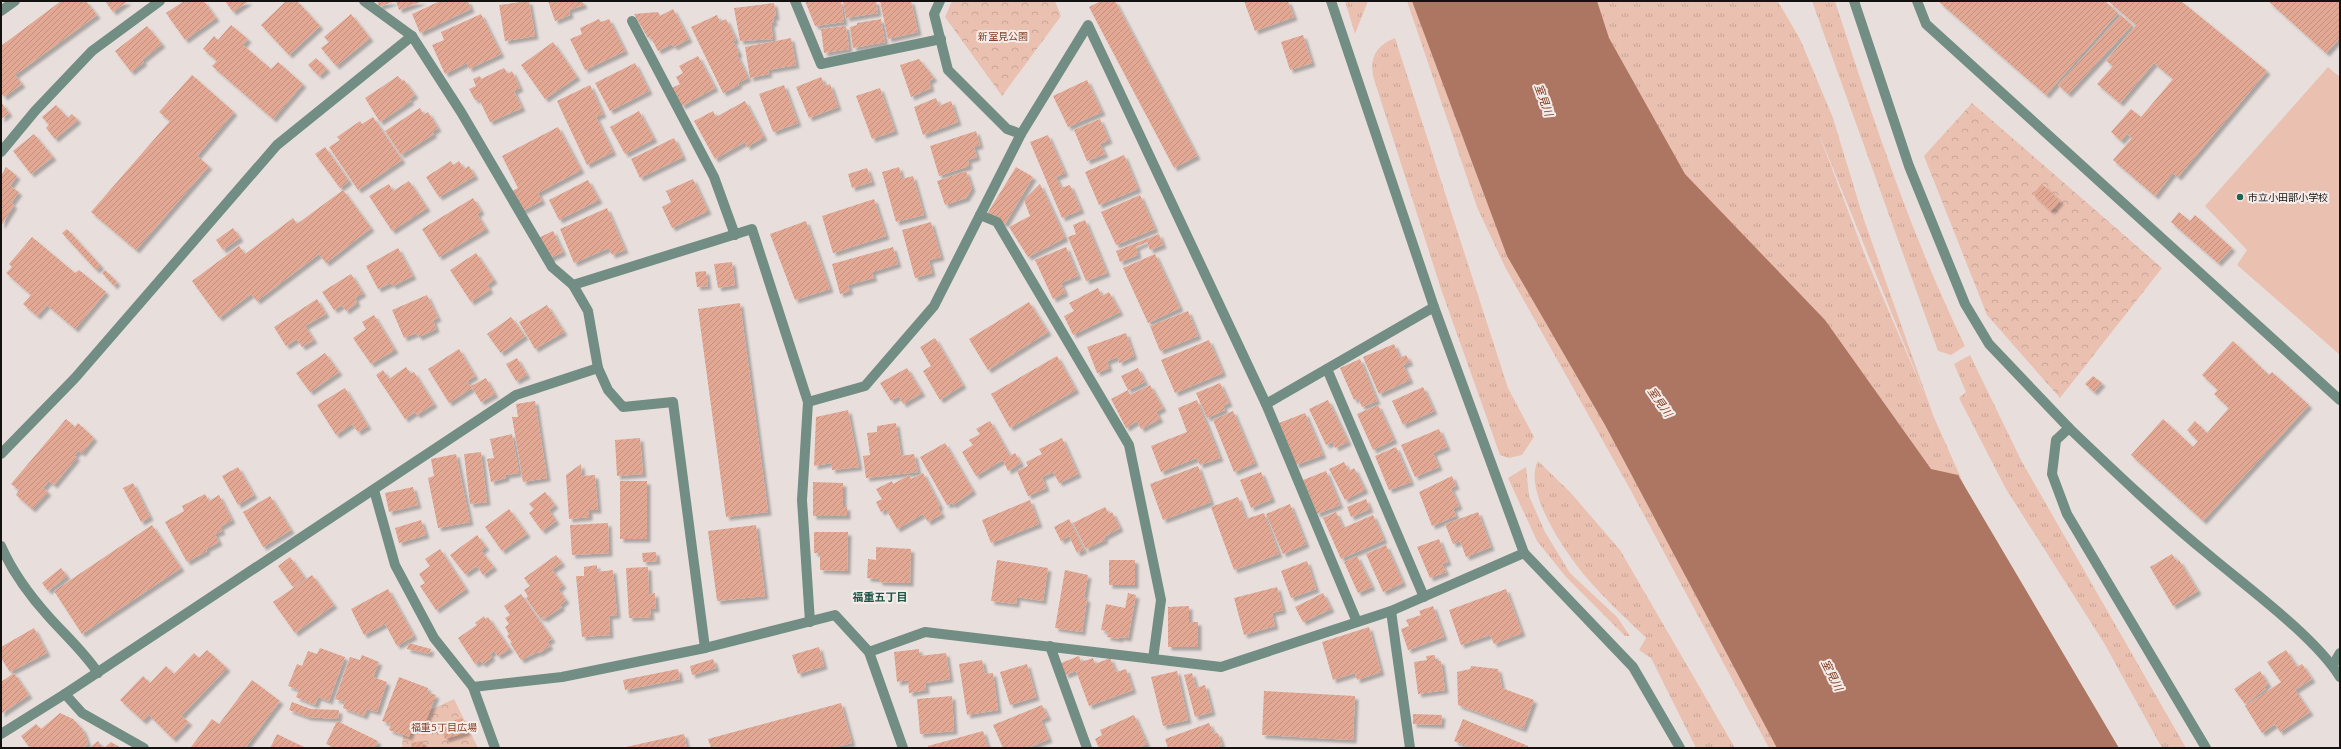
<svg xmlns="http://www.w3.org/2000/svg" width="2341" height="749" font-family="Lato,'Noto Sans JP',sans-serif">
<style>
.grass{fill:url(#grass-tufts);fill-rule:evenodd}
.park{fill:url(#park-crowns)}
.pitch{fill:#eac0b1}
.water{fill:#ad7662}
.building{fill:url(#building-hatch);filter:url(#shadow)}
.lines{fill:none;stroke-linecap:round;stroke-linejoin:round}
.minor{stroke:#718d84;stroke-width:10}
.tertiary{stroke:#718d84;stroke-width:10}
.poi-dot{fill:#206454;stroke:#f5ece9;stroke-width:1.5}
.labels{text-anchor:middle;stroke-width:4;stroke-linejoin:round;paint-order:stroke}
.park-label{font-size:10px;fill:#874024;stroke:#f5ece9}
.poi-label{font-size:10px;fill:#141210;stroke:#f5ece9;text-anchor:start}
.water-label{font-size:11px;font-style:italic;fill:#7f391d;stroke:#f5ece9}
.neighbourhood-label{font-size:11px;font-weight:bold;fill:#1e5346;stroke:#f5ece9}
</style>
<defs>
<pattern id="grass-tufts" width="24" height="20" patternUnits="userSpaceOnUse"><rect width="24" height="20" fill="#eac0b1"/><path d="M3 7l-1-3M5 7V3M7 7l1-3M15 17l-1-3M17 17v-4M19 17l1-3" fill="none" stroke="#c8a497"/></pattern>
<pattern id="park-crowns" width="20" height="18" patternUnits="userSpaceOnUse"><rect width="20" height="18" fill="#eac0b1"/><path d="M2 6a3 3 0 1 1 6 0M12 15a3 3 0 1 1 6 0" fill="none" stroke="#c8a497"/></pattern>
<pattern id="building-hatch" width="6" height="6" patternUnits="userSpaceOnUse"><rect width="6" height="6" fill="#e3a893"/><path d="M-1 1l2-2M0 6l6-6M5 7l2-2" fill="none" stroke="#c2907e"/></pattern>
<filter id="shadow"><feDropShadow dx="3.5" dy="3.5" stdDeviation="1" flood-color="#0004"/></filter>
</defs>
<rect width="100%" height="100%" fill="#e8dfdc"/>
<g class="grass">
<polygon points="1345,1 1368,1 1355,34"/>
<polygon points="1407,1 1418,1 1796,748 1769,748 1630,489 1505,267 1477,207"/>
<path d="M1585,1H1777L1780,5L1800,39L1833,118L1863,217L1933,415L1995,555L1682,184ZM1815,124L1926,398L1866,258Z"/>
<path d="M1812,1H1835C1873,119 1911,235 1965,346L1951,355L1938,351Z"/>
<path d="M1395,38L1508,388L1534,437L1522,455L1509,458L1500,455L1441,289L1373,76C1370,56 1376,46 1395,38Z"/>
<polygon points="1970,355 2022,462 2186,748 2162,748 2104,643 2006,489 1959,398 1966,392 1954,364"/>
<path d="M1538,461L1571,493L1620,550L1735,748H1696L1651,658L1639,650L1646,638C1629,621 1610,604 1594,586C1572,563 1521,492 1538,461Z"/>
<polygon points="1526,467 1529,496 1545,532 1570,573 1617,617 1630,636 1625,636 1566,577 1537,541 1508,478"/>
</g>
<g class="park">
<polygon points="952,1 1055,1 1061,16 1002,96 945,17"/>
<polygon points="1972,103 2162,268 2060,398 1987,315 1924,156"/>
<polygon points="454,699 478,748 402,748 404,722"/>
</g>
<polygon class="pitch" points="2328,67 2340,77 2340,355 2237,265 2247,250 2205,206"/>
<polygon class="water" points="1412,1 1597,1 1609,38 1685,174 1825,320 1931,469 1958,475 2119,748 1777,748 1605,425 1507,256"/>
<g class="building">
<polygon points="61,1 86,1 97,15 15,75 22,84 4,97 1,93 1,46"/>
<polygon points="105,1 128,1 113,12"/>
<polygon points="184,1 204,1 216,18 185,40 166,13"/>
<polygon points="225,1 249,1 233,12"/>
<polygon points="286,1 297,1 320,26 289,55 261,25"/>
<polygon points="377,1 395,1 379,7"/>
<polygon points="396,1 423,1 399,10"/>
<polygon points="440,1 468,1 471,9 420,33 412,14"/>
<polygon points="529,1 535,36 505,41 499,5"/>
<polygon points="548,1 582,1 584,5 569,10 570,15 555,21"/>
<polygon points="805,1 841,1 844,22 815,26"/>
<polygon points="843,1 876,1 878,13 846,18"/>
<polygon points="880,1 911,1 918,32 888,39"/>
<polygon points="1101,1 1115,1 1197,156 1174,168 1089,7"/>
<polygon points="1244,1 1288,1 1294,17 1255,31"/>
<polygon points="1938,1 2105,1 2118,13 2046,95"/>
<polygon points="2108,1 2181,1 2267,71 2178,177 2173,173 2155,196 2113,160 2132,138 2127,134 2121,141 2111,132 2131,109 2141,117 2173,79 2154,63 2120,103 2097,84 2113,66 2106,61 2136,25"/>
<polygon points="2268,1 2340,1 2340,38 2326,53"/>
<polygon points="774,3 776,17 773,17 774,23 771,23 773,39 740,41 734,8"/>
<polygon points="673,9 689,39 674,47 672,44 658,51 650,36 648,38 634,14 658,12 660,16"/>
<polygon points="351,14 370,38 336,66 321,48 329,42 324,37"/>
<polygon points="481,14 501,54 469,69 467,63 445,74 432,45 444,40 441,32"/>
<polygon points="717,15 720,22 726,19 736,40 733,41 739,53 737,55 748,78 738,83 739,85 723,93 691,27"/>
<polygon points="2121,15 2132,25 2068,94 2058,85"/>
<polygon points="599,19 601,22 609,19 625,51 585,70 570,39 582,34 580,28"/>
<polygon points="881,19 885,42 853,48 850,27 857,25 857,23"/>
<polygon points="231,25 248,39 243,45 271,69 278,62 303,84 273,119 212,66 217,61 203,49 214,36 218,40"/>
<polygon points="147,26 162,44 142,60 144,62 131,72 115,51"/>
<polygon points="846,26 849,49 824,53 821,29"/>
<polygon points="1303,35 1312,63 1290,70 1281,42"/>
<polygon points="791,38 796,65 768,70 769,74 750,78 745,47"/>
<polygon points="553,42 577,77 545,99 521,65"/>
<polygon points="698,56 715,88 682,106 672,88 680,84 676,77 683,73 679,66"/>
<polygon points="316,58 327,69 319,76 308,65"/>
<polygon points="919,59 934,78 929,81 931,88 911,97 900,65"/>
<polygon points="635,63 649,91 610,111 595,83"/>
<polygon points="504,68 508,74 512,71 520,88 514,91 522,108 490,122 479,99 475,100 469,89 476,86 473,79 480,76 481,79"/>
<polygon points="192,75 234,112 197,156 209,166 136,250 91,212 170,121 159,112"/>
<polygon points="398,76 402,81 404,80 415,95 409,99 411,101 380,122 365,98"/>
<polygon points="821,77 825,86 830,84 838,107 809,118 796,87"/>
<polygon points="1087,80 1102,112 1068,127 1053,96"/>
<polygon points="590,85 603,114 596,117 613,152 587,165 557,101"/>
<polygon points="784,85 798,123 773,132 759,94"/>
<polygon points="880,88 895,131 872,139 856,96"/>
<polygon points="936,98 939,106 951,101 958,122 923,135 914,107"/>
<polygon points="745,101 764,137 747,147 745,142 715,159 694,121 713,111 716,117"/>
<polygon points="1,102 9,113 1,119"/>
<polygon points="56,105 68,118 72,114 78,120 55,139 46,128 49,125 42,117"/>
<polygon points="420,108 424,115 428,112 438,128 432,132 434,134 401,155 385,131"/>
<polygon points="639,111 654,139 625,154 610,127"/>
<polygon points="373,117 402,160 358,190 329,147 340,140 337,137 360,121 362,124"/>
<polygon points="1100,119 1109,140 1100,144 1105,154 1087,161 1074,130"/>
<polygon points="558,127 581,170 538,193 542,201 522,211 512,191 518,188 502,156"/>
<polygon points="976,131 980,145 974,147 977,157 968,160 969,166 939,176 930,146"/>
<polygon points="34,134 53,157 31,174 13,151"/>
<polygon points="1048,135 1065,173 1056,177 1061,188 1070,185 1081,210 1062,218 1030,142"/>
<polygon points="674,138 683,157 640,178 631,159"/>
<polygon points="325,147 349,181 340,188 315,154"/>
<polygon points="1124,155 1138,189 1099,205 1085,172"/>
<polygon points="451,161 453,165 459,161 464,169 469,166 475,176 439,197 426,177"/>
<polygon points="6,167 17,176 10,186 19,192 11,203 14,205 1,226 1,176"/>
<polygon points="899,167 902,179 913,176 924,215 896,222 882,172"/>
<polygon points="1016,167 1033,177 1005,224 987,214"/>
<polygon points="867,168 872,182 852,188 848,174"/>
<polygon points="966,171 972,188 966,198 945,205 937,181"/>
<polygon points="693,179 708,211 672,228 662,207 671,202 666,191"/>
<polygon points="588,180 599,200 559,220 549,200"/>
<polygon points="409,181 427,208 392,231 369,196 389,184 393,191"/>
<polygon points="1040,184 1065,238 1028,257 1009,227 1030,216 1024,200"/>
<polygon points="2042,184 2060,201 2051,211 2033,194"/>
<polygon points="343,190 371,228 326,263 319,254 257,301 251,294 219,318 192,281 239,246 245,254 293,218 297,224"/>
<polygon points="1140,195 1155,229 1116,245 1101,212"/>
<polygon points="473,198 481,211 477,214 486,229 439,257 422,229"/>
<polygon points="874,199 886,236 833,253 822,216"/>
<polygon points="607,208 625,250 612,255 609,248 574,263 560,229"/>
<polygon points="2179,212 2190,221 2195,215 2232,248 2218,263 2171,222"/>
<polygon points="1085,220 1107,273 1086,281 1068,237 1076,234 1073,225"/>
<polygon points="806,221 830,289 795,300 770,234"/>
<polygon points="931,222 941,257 929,260 932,273 915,278 902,230"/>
<polygon points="233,228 240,238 223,250 216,240"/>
<polygon points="67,229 101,266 96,270 62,233"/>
<polygon points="553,231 563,252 548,259 538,238"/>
<polygon points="1159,234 1163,245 1150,250 1147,242 1136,247 1138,255 1120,262 1116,251"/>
<polygon points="32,237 75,273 79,270 106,292 75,329 47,305 37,316 23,304 31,295 6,273 12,267 9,264"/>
<polygon points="893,247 898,264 872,272 874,278 848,285 850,291 840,294 832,264"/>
<polygon points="1066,247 1078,276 1061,283 1065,293 1053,299 1035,260"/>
<polygon points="398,248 413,276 393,286 391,283 378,289 366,266"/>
<polygon points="476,253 494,280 487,285 490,290 471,302 450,270"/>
<polygon points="1155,254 1180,308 1148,323 1123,268"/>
<polygon points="732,262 735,285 718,288 714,264"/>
<polygon points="105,270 117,282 114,286 102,273"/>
<polygon points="706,271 708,286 697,287 695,272"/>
<polygon points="351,274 363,293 355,298 357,303 346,311 342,305 334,310 322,292"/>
<polygon points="1098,288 1102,296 1109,292 1120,312 1073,335 1064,316 1074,311 1069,303"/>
<polygon points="427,295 438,318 433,320 436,329 419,337 416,333 404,338 392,310"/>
<polygon points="317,299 326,314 305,326 314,340 302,347 297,339 286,346 274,327"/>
<polygon points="1029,302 1048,332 988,370 969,339"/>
<polygon points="740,303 768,512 726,517 698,309"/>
<polygon points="547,305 564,332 535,349 519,322"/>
<polygon points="1188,311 1198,336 1160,351 1150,326"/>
<polygon points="374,315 395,350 371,364 353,338 366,329 362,322"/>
<polygon points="511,317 525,336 501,353 487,334"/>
<polygon points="1126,333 1134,356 1119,363 1118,357 1107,361 1109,368 1097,373 1087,347"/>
<polygon points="935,338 963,385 940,400 923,371 931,366 920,347"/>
<polygon points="1209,340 1223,373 1175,393 1161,360"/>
<polygon points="2233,341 2269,375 2272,372 2309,405 2203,521 2131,455 2163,419 2193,447 2198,441 2187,430 2195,421 2207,433 2229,408 2214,394 2218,390 2202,375"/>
<polygon points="1394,344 1400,358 1406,355 1410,362 1403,365 1410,380 1379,394 1363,357"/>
<polygon points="459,349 475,376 467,381 472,388 449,403 428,369"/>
<polygon points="325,353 339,372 310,392 296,373"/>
<polygon points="1057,356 1076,390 1010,428 991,394"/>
<polygon points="517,358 527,375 516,381 506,364"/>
<polygon points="1360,359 1377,401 1362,407 1358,398 1354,400 1340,368"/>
<polygon points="406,367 411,374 414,372 434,404 417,415 415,412 405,419 376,375 383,370 389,379"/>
<polygon points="907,368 922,393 903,404 899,396 891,401 880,383"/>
<polygon points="1138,368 1145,382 1128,390 1121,376"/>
<polygon points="2093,376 2102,383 2094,392 2085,384"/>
<polygon points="486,378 495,394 481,402 471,386"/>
<polygon points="1220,383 1229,403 1223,406 1225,410 1207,418 1196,393"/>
<polygon points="1150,385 1163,408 1156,412 1160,419 1141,429 1137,421 1126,428 1111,399 1128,390 1130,395"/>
<polygon points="1423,387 1434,411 1403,425 1392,401"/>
<polygon points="345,388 368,426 358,432 352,424 336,435 317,405"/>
<polygon points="1197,400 1220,458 1200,465 1197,458 1161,472 1151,446 1187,432 1178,408"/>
<polygon points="1328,400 1348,442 1335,448 1333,442 1326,445 1309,409"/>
<polygon points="535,401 547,478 523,482 512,417 518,417 516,404"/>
<polygon points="1378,405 1394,440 1373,450 1357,414"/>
<polygon points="848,410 859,467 832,470 831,463 814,466 816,417"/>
<polygon points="1233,411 1255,463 1234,472 1213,420"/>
<polygon points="1305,413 1323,455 1296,465 1279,423"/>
<polygon points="66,419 75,427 78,423 94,438 82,453 78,451 74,456 77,457 54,485 49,481 43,488 48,492 32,509 16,495 19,490 11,484"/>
<polygon points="990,421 1010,456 1015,453 1021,463 1008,471 1003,460 976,476 962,452 973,445 969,440 980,434 976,429"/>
<polygon points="896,423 901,456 914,454 918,472 866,478 863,456 870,455 867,433 877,432 877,426"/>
<polygon points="1439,429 1447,447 1433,453 1439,467 1415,477 1401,445"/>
<polygon points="512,434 519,473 506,475 506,478 491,482 487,459 494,458 490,439"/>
<polygon points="640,438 643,474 617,476 615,440"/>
<polygon points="1062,438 1078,474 1059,483 1053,472 1042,477 1046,488 1028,496 1017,471 1028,466 1026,462 1042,454 1039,449"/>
<polygon points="945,443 973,491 953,505 952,503 947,505 920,457"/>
<polygon points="1396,447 1411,482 1389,490 1375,456"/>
<polygon points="481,452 487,502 470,504 464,454"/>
<polygon points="456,454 470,522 438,528 428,478 434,476 431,459"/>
<polygon points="1344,462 1349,471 1354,468 1365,490 1345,500 1329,469"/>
<polygon points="581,464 582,476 595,475 598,510 589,510 589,517 569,519 566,475"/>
<polygon points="1198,466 1211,502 1163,520 1150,484"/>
<polygon points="238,467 254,495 238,505 222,476"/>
<polygon points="1326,471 1340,505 1317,514 1303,480"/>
<polygon points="1261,472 1272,499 1251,508 1240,480"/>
<polygon points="923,473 940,506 938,508 942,514 928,522 923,514 897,529 886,509 881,512 876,502 882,499 876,489 892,481 893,484 909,475 911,479"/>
<polygon points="1452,476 1456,486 1451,488 1459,506 1453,509 1456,516 1432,526 1419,492"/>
<rect x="620" y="481" width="27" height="58"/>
<polygon points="813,482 843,483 843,507 847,507 847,516 813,516"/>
<polygon points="133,483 150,517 141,522 123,488"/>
<polygon points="413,487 418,505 389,512 385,493"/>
<polygon points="545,492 555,505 549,510 556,521 542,531 529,513 534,509 529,504"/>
<polygon points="205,494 209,501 219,495 232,520 220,527 222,531 215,534 219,542 206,549 207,551 187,562 165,522 184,511 182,506"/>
<polygon points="270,496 291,530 263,547 243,512"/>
<polygon points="1238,497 1246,519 1264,513 1279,554 1234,570 1211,507"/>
<polygon points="1366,499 1370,509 1351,517 1347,507"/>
<polygon points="1030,500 1039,524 991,543 982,520"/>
<polygon points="1290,504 1306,544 1283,554 1266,514"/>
<polygon points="1105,507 1109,514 1112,512 1120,528 1104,537 1105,540 1086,549 1073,523"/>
<polygon points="509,509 527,534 502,551 485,527"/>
<polygon points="1336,512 1343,528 1373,515 1384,540 1341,559 1323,518"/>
<polygon points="1478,512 1491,547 1466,557 1460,541 1453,544 1445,524"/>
<polygon points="1069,519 1084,550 1077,553 1069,536 1061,541 1054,527"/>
<polygon points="421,520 426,535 399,543 395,528"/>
<polygon points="608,523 609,553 572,555 570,525"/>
<polygon points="152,525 181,568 82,634 54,591"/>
<polygon points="756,525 765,596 717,601 708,531"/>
<polygon points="814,532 848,532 847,571 820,570 820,553 814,553"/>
<polygon points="477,535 486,547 481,551 494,567 483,575 477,566 465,574 450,555"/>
<polygon points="1439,539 1448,562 1442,564 1446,572 1430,578 1417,547"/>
<polygon points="1386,545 1403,583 1383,592 1366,554"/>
<polygon points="876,547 911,549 910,583 879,582 879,579 867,578 868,559 876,560"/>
<polygon points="440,549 466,589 436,610 420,586 425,583 419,574 430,566 425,559"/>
<polygon points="656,552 657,561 643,562 642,553"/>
<polygon points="2172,554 2177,562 2179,560 2198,591 2173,606 2150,567"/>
<polygon points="556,555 562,563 552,570 563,585 558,589 566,600 560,605 562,607 544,619 543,617 540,618 526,598 528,596 524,590 530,586 524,578"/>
<polygon points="1357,556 1372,587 1358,593 1344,562"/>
<polygon points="290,557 305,578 293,587 278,566"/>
<polygon points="997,560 1048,568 1043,601 1017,597 1016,604 991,601"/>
<rect x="1109" y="560" width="26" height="25"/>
<polygon points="1307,561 1316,589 1291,598 1281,571"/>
<polygon points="597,565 597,572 613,570 617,615 609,616 610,635 582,637 576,576 584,576 584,567"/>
<polygon points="648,567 649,595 655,593 656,609 650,609 651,617 629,618 626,568"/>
<polygon points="61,568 67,576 48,591 42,583"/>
<polygon points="1065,570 1088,575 1084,598 1087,599 1082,632 1055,628"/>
<polygon points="312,575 334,605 295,633 273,602"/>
<polygon points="1277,587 1283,610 1272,613 1275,626 1244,635 1234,598"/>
<polygon points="388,589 414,636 397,646 385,624 364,635 351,609"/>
<polygon points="1506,589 1522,633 1494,644 1490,635 1461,645 1449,610"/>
<polygon points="1128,593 1136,595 1128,638 1120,637 1120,639 1107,637 1108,631 1101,630 1106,604 1125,608"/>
<polygon points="1323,593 1331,609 1303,622 1295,607"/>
<polygon points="521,594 552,639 547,642 550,646 539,653 538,652 521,660 510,643 512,642 507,636 509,634 505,627 509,624 505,618 510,615 504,606"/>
<polygon points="1189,606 1189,622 1198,622 1198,647 1168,647 1168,607"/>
<polygon points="1433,606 1444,637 1408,650 1401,629 1409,626 1406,620 1421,615 1419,611"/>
<polygon points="484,616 485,619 488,617 510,649 498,656 494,651 490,654 492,657 483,664 480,661 475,664 458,638 477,625 475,623"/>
<polygon points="1369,627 1381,672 1357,680 1355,673 1333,680 1322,642"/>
<polygon points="34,628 47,653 10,672 1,658 1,647"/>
<polygon points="409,643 431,649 429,654 407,649"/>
<polygon points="819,647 824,666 798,674 792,655"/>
<polygon points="320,648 345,657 329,701 318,697 315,705 296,697 299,690 288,686 297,664 302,666 308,651 317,654"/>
<polygon points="919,649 919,656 946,653 950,679 925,683 926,690 909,693 908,680 897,682 894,652"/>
<polygon points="207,650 227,668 181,716 189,722 173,739 149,715 143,721 120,700 143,676 150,683 166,666 174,674 194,653 199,658"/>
<polygon points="2286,650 2297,667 2302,664 2312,679 2295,690 2310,712 2280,732 2275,724 2262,733 2245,706 2281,682 2267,662"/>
<polygon points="362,655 379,662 373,677 387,682 377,712 367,709 364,716 343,708 345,702 335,699 350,657 360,660"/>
<polygon points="1435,655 1435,661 1441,661 1445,690 1418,694 1414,662 1427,660 1426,656"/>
<polygon points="1079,656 1081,662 1093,658 1095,664 1110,658 1116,672 1126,669 1133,690 1089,706 1076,671 1065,675 1061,663"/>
<polygon points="713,659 716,668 692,675 690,666"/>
<polygon points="982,660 985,674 993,673 998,710 967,715 959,664"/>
<polygon points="1027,664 1036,697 1010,705 1000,672"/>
<polygon points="1471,666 1498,669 1502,688 1534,700 1523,729 1458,705 1457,672 1470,669"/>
<polygon points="678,669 680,679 625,690 623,680"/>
<polygon points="1177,671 1188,720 1163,726 1151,677"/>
<polygon points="2260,671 2268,684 2264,687 2266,689 2245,704 2234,689"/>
<polygon points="14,673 29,695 1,714 1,682"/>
<polygon points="1192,673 1196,688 1205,685 1212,712 1195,717 1184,675"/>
<polygon points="399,677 428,688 427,692 436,695 422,731 412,728 409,737 389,730 391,724 382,721"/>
<polygon points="252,680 280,701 245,748 191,747 212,719 219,724"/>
<polygon points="1264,691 1355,696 1353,740 1262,735"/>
<polygon points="952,696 954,731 920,734 917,699"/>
<polygon points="292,702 311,709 339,710 338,719 308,717 289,710"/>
<polygon points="841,703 852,743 832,748 711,748 708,739"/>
<polygon points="1042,705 1048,717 1041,720 1049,739 1028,748 1003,748 993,725"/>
<polygon points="60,713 73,719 83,730 88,744 83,748 30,748 21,736 36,724 41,729"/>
<polygon points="1413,714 1442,715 1441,725 1413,724"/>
<polygon points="1134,715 1147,744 1138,748 1099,748 1095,739 1102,735 1100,730"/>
<polygon points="462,718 467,732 445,739 440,725"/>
<polygon points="1463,719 1528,746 1527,748 1471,748 1454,741"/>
<polygon points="337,721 378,741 375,748 330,748 331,746 326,744"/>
<polygon points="1209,723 1214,734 1218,733 1222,745 1214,748 1168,748 1165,739"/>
<polygon points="983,731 988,748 928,748 928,746"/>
<polygon points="277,734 306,748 270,748"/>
<polygon points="684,734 687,748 626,748 626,747"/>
<polygon points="98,741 103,748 89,748"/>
<polygon points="422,741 423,748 412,748 411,743"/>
<polygon points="111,742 121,748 104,748"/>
</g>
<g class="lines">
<g class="minor">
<polyline points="364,1 412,36 461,112 552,267 573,285"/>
<polyline points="795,1 821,64 941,39"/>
<polyline points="1854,1 1909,166 1965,304 1989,344 2069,428 2056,440 2052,474 2067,514 2206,748"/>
<polyline points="1917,1 1926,24 2340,400"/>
<polyline points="1,11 15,1"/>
<polyline points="632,21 714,177 735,235"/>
<polyline points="1021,134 1088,25 1266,404"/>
<polyline points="1,152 35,111 92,51 160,1"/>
<polyline points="980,215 997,222 1129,445 1161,600 1153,659"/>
<polyline points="598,368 588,311 573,285 752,229 808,402 802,500 810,622"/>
<polyline points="1327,369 1424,597"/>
<polyline points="808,402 865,386 934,306 1021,134 1007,129 948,70 934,14 940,1"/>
<polyline points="1,454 75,378 277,145 412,36"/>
<polyline points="374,490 395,565 434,638 473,687 495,748"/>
<path d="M1,546C12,571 31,597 49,617C66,636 84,652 98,673"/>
<polyline points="1357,622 1266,404 1434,307"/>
<polyline points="1050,646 1087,748"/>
<polyline points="869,652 925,632 1221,667 1391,611"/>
<polyline points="2333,665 2340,653"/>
<polyline points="473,687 562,677 705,648"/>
<polyline points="1,734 65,694"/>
<polyline points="144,748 82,713 65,694 516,395 598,368 608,390 623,407 673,402 705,648 835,615 869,652 903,748"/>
<polyline points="1410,748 1391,611 1524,553"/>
</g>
<g class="tertiary">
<polyline points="1331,1 1434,307 1524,553 1633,667 1680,748"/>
<path d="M2069,428C2115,472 2160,515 2209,555C2248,588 2314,636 2340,677"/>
</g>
</g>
<circle class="poi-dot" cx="2240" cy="197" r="4"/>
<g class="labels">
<g class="park-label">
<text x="1003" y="40">新室見公園</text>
<text x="444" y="731">福重5丁目広場</text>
</g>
<g class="poi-label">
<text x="2248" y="201">市立小田部小学校</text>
</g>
<g class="water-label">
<text transform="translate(1544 100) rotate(70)" y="4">室見川</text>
<text transform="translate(1660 402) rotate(55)" y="4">室見川</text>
<text transform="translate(1832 675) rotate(63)" y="4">室見川</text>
</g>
<g class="neighbourhood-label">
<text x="880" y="601">福重五丁目</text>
</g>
</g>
<rect width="2341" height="749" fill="none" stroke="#141210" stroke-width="4"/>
</svg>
